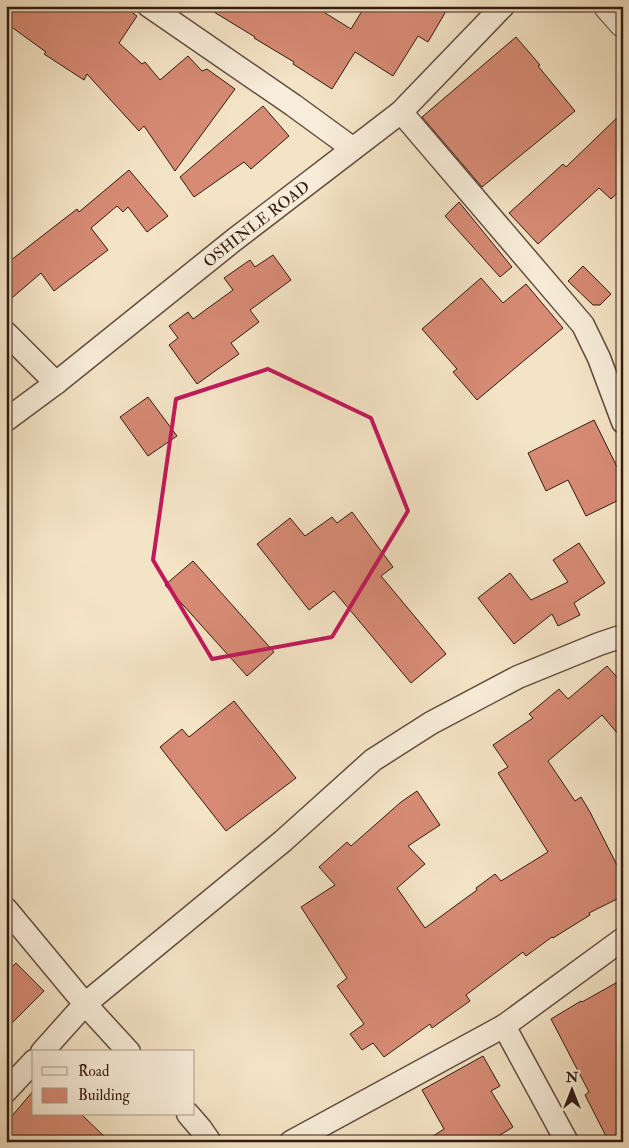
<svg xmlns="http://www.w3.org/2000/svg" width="629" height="1148" font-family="'IM FELL Double Pica',serif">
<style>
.building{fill:#d78b75;stroke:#321a11}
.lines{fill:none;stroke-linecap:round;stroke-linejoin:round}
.minor-casing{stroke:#624c3e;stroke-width:25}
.tertiary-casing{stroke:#624c3e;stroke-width:30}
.minor{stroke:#f8edda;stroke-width:22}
.tertiary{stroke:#f8edda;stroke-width:28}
.marked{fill:none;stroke:#c2185b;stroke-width:4;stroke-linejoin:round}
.labels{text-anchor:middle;stroke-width:4;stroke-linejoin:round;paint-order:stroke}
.street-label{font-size:16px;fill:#321a11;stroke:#f8edda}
</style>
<rect width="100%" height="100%" fill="#f4e4c6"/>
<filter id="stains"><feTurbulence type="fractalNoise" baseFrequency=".004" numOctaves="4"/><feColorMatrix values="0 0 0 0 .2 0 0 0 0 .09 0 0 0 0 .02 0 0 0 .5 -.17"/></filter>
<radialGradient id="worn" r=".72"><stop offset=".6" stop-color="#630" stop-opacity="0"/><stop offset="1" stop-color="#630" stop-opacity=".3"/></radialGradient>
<g class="building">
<polygon points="6,6 123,6 137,16 119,43 142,64 145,62 160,80 188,56 202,71 207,69 235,89 175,171 144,126 139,131 87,74 84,80 44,54 46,52 6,23"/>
<polygon points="204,6 314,6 351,29 365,6 449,6 428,42 418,36 393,76 355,52 332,89 293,64 294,62 254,38 255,37"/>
<polygon points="516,37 540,65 538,66 575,111 482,187 422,117"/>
<polygon points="263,106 289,136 251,169 244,162 194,197 180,177"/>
<polygon points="623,112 623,188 611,199 599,188 538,244 509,213 563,164 566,167"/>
<polygon points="129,170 168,216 147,232 128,207 123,212 117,206 91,228 108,250 54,291 41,273 6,303 6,264 77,209 79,212"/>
<polygon points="459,202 512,267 500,277 445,216"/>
<polygon points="273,255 291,280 250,310 259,322 231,343 239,354 197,384 169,345 178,338 169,326 188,312 193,319 233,290 224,278 250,260 255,267"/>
<polygon points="583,266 611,294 600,305 593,305 568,281"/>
<polygon points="481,278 503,303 526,284 563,328 477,400 453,372 457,369 422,329"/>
<polygon points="148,397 177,436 148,456 120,417"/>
<polygon points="594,420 623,479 623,498 586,516 568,480 546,491 528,453"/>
<polygon points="352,512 393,567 381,576 446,654 411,683 334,591 309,610 257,544 290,518 305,536 332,517 337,523"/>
<polygon points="579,543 605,583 574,603 580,615 558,626 552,614 514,644 478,598 510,573 531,600 568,582 553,560"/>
<polygon points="193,561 274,652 247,676 165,585"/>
<polygon points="607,666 623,684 623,740 602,715 548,761 575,801 581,797 590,812 623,877 623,896 589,913 590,915 553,938 552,937 526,956 523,952 466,995 470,1001 432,1028 430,1024 384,1057 373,1043 362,1050 350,1034 364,1024 337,986 347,978 301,907 335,885 319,867 347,842 351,846 401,802 417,791 440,825 408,846 425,864 397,888 425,928 477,890 476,888 495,874 501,881 548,852 498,773 508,767 493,745 533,718 529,714 559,689 568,699"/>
<polygon points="234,701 296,778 226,831 160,747 182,729 189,737"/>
<polygon points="16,963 44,991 6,1029 6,973"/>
<polygon points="623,979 623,1142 609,1142 585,1095 589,1092 551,1019 581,1001 582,1002"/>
<polygon points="483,1056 500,1086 491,1091 513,1127 489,1142 424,1142 444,1129 422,1090"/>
<polygon points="34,1090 34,1114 81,1114 110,1142 6,1142 6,1123"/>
</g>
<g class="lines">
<g class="minor-casing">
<g id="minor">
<polyline points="149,6 293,105 352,148"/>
<polyline points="401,112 583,325 599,358 623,422"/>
<polyline points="6,333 56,383"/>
<path id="s1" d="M6,420L56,383L234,240L401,112L503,6"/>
<polyline points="6,909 85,1004 129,1052"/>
<polyline points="504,1026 567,1142"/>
<polyline points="42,1052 85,1004 283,841 373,760 431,723 518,677 599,644 623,636"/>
<polyline points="6,1091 34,1061"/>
<polyline points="188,1114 201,1129 210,1142"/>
<polyline points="291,1142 504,1026 623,939"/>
</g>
</g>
<g class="tertiary-casing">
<polyline id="tertiary" points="608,6 623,23"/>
</g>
<use href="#minor" class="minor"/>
<use href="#tertiary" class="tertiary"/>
</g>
<path class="marked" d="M268,369L371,418L408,511L332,637L212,659L153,560L176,399Z"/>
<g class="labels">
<g class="street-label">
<text dy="6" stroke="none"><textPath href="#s1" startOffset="318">OSHINLE ROAD</textPath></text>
</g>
</g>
<rect width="629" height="1148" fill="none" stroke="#f4e4c6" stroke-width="25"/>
<rect x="8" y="8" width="614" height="1133" fill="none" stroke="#321a11" stroke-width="2.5"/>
<rect x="12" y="12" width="604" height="1123" fill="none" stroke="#321a11"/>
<rect x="32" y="1050" width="162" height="65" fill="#f8edda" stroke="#a9998a"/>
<rect x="42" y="1067" width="25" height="8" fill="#f8edda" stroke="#a9998a"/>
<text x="78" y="1076" font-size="15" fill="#321a11">Road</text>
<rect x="42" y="1088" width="25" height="15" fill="#d78b75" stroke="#a9998a"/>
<text x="78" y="1100" font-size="15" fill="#321a11">Building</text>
<g transform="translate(572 1090)" stroke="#f8edda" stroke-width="4" paint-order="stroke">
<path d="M0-4L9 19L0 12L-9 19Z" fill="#321a11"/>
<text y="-8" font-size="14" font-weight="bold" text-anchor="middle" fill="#321a11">N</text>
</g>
<rect width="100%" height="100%" filter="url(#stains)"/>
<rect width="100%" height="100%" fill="url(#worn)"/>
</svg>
